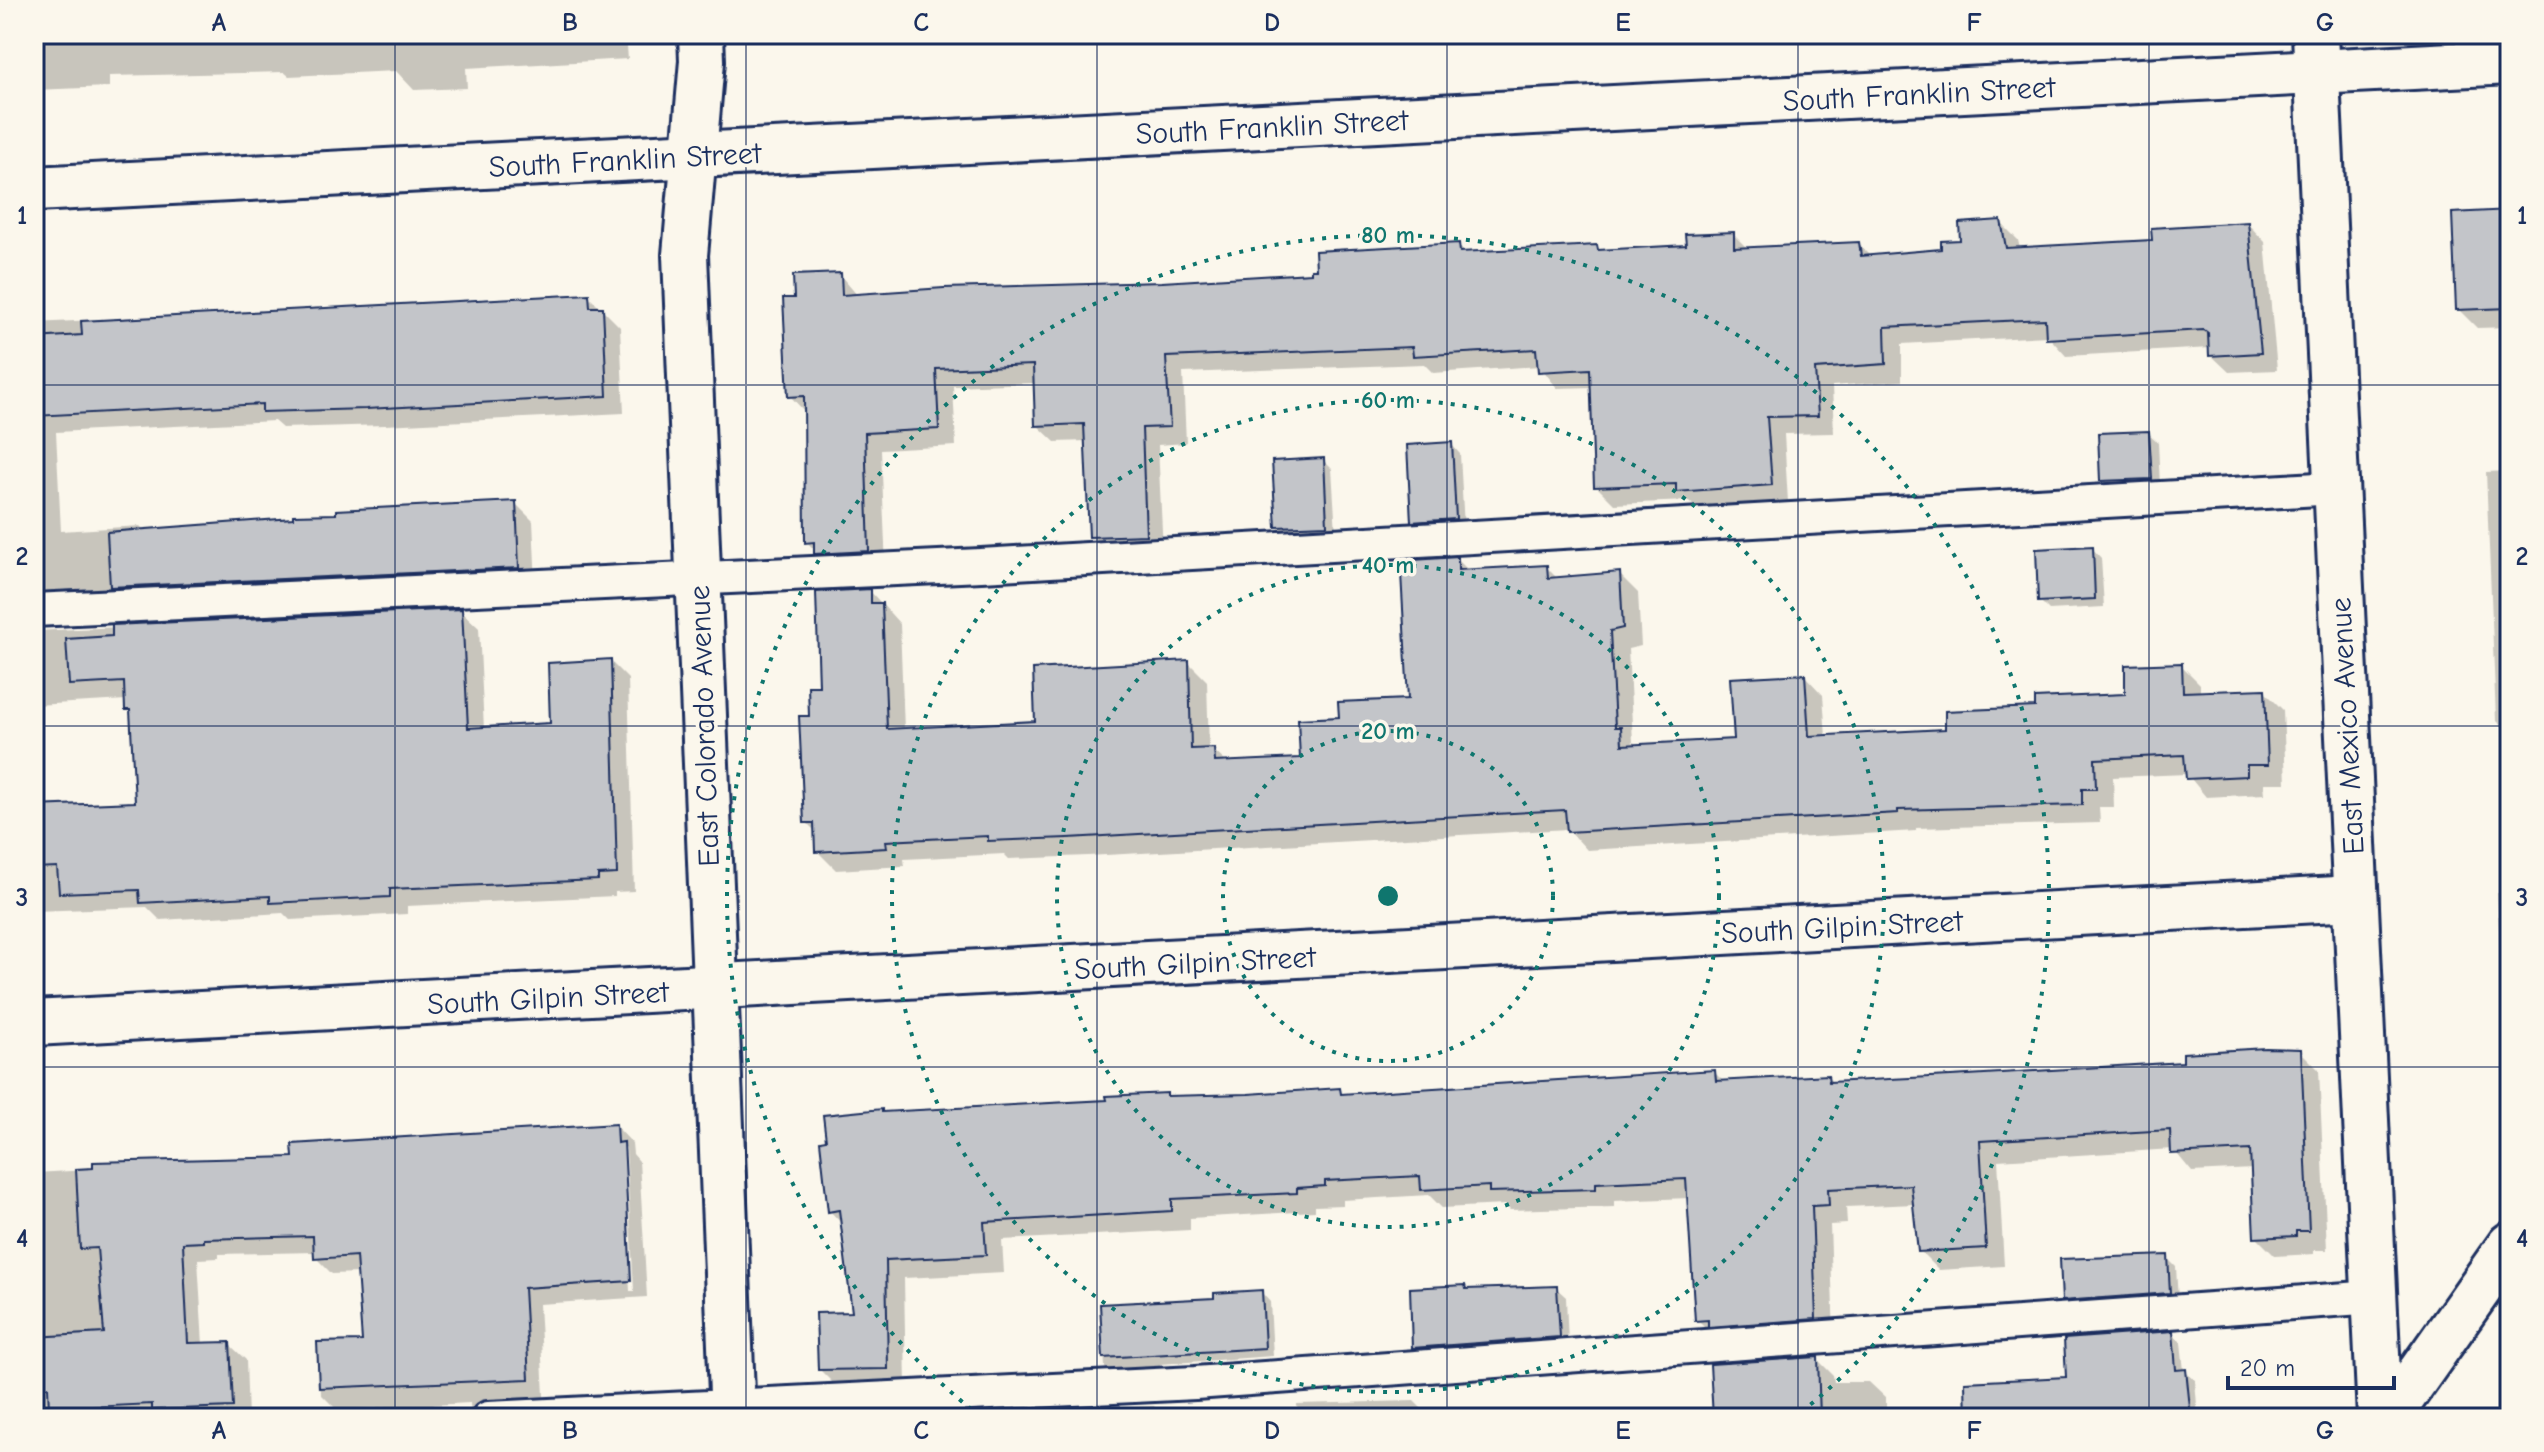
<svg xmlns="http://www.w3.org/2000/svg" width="2544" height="1452" font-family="'Comic Neue',sans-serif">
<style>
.shadow{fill:#0003;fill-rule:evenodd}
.building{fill:#c3c5c9;stroke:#1b2f5e;stroke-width:2}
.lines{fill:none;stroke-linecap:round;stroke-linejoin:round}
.service-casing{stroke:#1b2f5e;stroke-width:38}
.minor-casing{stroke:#1b2f5e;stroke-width:50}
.tertiary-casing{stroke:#1b2f5e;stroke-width:50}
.secondary-casing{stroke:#1b2f5e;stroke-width:50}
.service{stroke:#fbf7ec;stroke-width:32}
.minor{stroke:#fbf7ec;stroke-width:44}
.tertiary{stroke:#fbf7ec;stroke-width:44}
.secondary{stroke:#fbf7ec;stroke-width:44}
.grid{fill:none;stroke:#1b2f5e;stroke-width:2;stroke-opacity:0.55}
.ring{fill:none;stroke:#0f766e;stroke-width:4;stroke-dasharray:4 8}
.labels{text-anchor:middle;stroke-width:7;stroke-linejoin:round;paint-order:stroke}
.street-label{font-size:30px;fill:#1b2f5e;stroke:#fbf7ec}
.centre{fill:#0f766e;stroke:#fbf7ec;stroke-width:4}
.ring-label{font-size:24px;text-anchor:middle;font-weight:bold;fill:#0f766e;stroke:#fbf7ec;stroke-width:7;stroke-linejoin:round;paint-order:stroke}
.neatline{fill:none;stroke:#1b2f5e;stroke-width:3}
.grid-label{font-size:26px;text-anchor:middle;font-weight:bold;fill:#1b2f5e}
</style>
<rect width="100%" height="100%" fill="#fbf7ec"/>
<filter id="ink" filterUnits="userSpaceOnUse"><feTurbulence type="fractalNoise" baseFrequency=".0125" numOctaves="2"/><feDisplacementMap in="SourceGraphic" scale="16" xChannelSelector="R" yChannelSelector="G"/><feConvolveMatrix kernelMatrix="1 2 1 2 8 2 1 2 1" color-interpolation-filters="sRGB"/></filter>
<g filter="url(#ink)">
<g class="shadow">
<polygon points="34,34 626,34 628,59 466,68 467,88 414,90 396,71 289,76 284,72 109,76 109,87 34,90"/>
<polygon points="849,34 897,34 851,36"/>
<polygon points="2510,212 2510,327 2477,328 2458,309"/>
<polygon points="2000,222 2018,240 2020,249 2154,242 2248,224 2265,242 2277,370 2229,372 2211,355 2211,348 2066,356 2048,336 1902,344 1902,381 1832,386 1834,433 1784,434 1788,502 1696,508 1689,501 1614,504 1596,486 1593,387 1557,388 1540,366 1433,373 1424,364 1183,373 1186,443 1158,445 1163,552 1109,554 1091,536 1087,441 1055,442 1037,425 1036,383 953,386 956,446 881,450 886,568 834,571 807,542 806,413 790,396 797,300 840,275 858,296 1313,275 1458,245 1467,254 1597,247 1601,252 1688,247 1733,234 1748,249 1858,244 1871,257 1943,251"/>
<polygon points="589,296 620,327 624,413 385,425 282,428 274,421 56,432 61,531 140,526 145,531 515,503 533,521 536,585 34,625 34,323"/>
<polygon points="2148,433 2158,442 2160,487 2111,490 2102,480"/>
<polygon points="1451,444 1460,454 1464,528 1422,530 1413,521"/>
<polygon points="1323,460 1332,469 1336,533 1287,536 1278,527"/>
<polygon points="2510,471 2510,994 2502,986 2497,893 2509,893 2502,813 2508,813 2503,727 2496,720 2486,472"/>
<polygon points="2092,548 2101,558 2104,607 2049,610 2040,601"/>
<polygon points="1457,559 1469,571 1546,567 1558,579 1619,574 1638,593 1641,646 1628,649 1633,742 1638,746 1736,741 1805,676 1823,695 1826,737 1947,731 2037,709 2127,696 2181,665 2200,684 2200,694 2264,691 2283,710 2286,783 2264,783 2265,794 2206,797 2187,774 2113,777 2114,807 2099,807 2100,823 1916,828 1916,831 1587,850 1568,829 1088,856 1009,859 1004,854 904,859 905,866 836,870 817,851 816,832 806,822 811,718 821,687 870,591 900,624 904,730 1037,723 1188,662 1207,681 1209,750 1213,750 1227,763 1302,759 1341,719 1410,701 1415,573"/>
<polygon points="461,611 479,628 484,729 552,724 611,662 628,679 634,891 615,892 615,896 407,906 407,914 290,920 283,913 160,920 147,907 34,911 34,808 137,804 132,714 127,700 34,705 34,631"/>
<polygon points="2300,1051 2319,1070 2327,1250 2314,1250 2314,1254 2275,1256 2256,1237 2253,1169 2192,1172 2173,1149 1998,1160 2004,1266 1939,1270 1920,1251 1915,1204 1846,1207 1847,1224 1830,1225 1834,1337 1716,1339 1697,1320 1689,1198 1614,1201 1614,1207 1510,1210 1505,1205 1442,1208 1429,1195 1343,1200 1343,1205 1315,1206 1315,1211 1190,1218 1190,1230 1002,1240 1004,1273 904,1278 906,1387 839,1389 820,1370 854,1314 842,1224 830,1211 881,1111 884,1114 1339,1090 1345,1096 1714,1072 1724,1082 1827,1077 1834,1083 2185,1064"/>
<path d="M616,1126L632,1143L633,1154L639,1161L647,1297L539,1304L545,1413L471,1418L470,1403L337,1410L321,1394L319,1344L364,1343L359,1273L332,1274L316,1258V1252L219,1254V1258L198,1259L203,1345L229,1344L246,1360L248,1418L67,1417L53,1403L34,1404V1173L295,1159ZM622,1144L626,1148L634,1291H630Z"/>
<polygon points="2167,1258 2176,1267 2178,1301 2074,1309 2064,1300"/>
<polygon points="1556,1288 1566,1297 1568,1345 1423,1356 1414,1347 1412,1290"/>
<polygon points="1261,1292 1270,1302 1273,1356 1160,1364 1161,1375 1114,1377 1105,1368 1102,1306 1216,1300"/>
<polygon points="2172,1333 2181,1342 2184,1371 2195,1380 2198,1418 2014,1418 2068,1379"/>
<polygon points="1817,1359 1833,1375 1834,1382 1869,1382 1886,1398 1886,1418 1715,1418"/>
<polygon points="1414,1401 1431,1418 1298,1418 1297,1404"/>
<polygon points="1154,1406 1163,1418 1108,1418 1107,1408"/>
</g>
<g class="building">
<polygon points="2510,210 2510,308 2456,310 2452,213"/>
<polygon points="2001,220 2006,248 2152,240 2151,228 2248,222 2261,353 2209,356 2208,333 2204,330 2046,339 2045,319 1885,327 1886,364 1815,369 1818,416 1767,417 1772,485 1676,492 1676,484 1594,487 1590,369 1538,372 1536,349 1413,356 1412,347 1166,357 1170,427 1142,428 1146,535 1089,537 1084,424 1035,426 1033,365 936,369 939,429 865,433 869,551 814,554 814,542 805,543 804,396 788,397 783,298 794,298 793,275 841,273 842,295 944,288 1162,282 1311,273 1311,269 1316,269 1315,251 1459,243 1460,252 1597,245 1598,250 1686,245 1685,234 1734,232 1734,248 1859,242 1861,256 1941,249 1941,241 1960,240 1959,223"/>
<polygon points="589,294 590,307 603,307 607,396 366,409 262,412 262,404 34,416 34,338 82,335 81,321"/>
<polygon points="2149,431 2152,479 2100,481 2098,433"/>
<polygon points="1452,442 1456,519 1411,522 1407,445"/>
<polygon points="1324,458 1327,525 1276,527 1272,461"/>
<polygon points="516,501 519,568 110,587 107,532 293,518 293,515 336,514 336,510"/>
<polygon points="2093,546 2095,599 2038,602 2036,549"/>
<polygon points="1458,557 1458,570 1547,565 1548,578 1620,572 1623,628 1610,631 1615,727 1621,727 1622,745 1734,739 1730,678 1805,674 1809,736 1945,729 1945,711 2035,707 2035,698 2125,694 2125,665 2182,663 2183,692 2265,689 2268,765 2247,765 2247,776 2186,779 2184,755 2095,759 2096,789 2082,789 2082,805 1898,810 1898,813 1567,832 1565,810 1068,838 988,841 988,836 886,841 887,848 815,852 814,823 804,823 799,716 809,716 808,686 819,686 816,592 871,589 871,603 882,603 887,729 1035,721 1033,669 1189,660 1191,749 1214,748 1215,762 1300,758 1298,719 1339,717 1338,702 1408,699 1401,573 1413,572 1413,560"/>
<polygon points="462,609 468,728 550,723 548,663 611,659 617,874 598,875 598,880 390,889 390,897 270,903 270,896 140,903 139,890 59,893 57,867 34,868 34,806 135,802 130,710 125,710 124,682 69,685 66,639 112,636 112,625"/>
<polygon points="2266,1048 2301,1049 2309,1231 2296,1231 2296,1236 2254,1238 2250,1150 2171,1154 2170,1130 1980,1141 1986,1248 1918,1252 1911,1185 1828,1189 1829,1205 1812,1206 1816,1319 1708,1327 1708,1320 1695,1321 1686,1179 1596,1183 1596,1189 1489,1192 1489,1186 1421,1190 1420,1176 1325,1181 1325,1186 1297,1188 1297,1193 1172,1199 1172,1211 984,1222 986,1255 886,1260 888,1369 818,1370 816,1313 852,1312 839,1210 828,1212 820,1141 826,1140 823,1115 882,1109 882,1112 1107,1100 1106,1096 1167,1093 1167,1096 1248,1094 1340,1088 1341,1094 1715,1070 1716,1081 1828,1075 1829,1082 1951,1076 2183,1062 2183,1053"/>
<polygon points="616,1124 617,1143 624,1142 631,1281 524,1288 529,1379 319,1388 317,1342 362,1341 356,1256 314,1259 313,1236 204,1239 204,1242 183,1243 188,1343 230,1342 233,1407 152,1410 152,1404 49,1409 48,1387 34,1387 34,1337 104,1333 97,1248 80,1249 76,1169 93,1168 93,1162 293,1157 292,1144"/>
<polygon points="2168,1255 2170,1293 2062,1301 2060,1259"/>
<polygon points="1465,1285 1466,1289 1557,1286 1560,1337 1412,1348 1410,1288"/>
<polygon points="1262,1290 1265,1348 1103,1358 1100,1304 1214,1298 1214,1293"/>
<polygon points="2173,1331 2176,1370 2186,1369 2191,1418 1966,1418 1965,1382 2066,1377 2064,1339"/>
<polygon points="1818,1357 1820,1418 1713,1418 1710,1364"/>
</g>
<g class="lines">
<g class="service-casing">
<g id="service">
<polyline points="34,610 981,565 2336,488"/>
<polyline points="488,1418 1195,1383 2375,1297"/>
</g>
</g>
<g class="minor-casing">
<g id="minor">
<polyline points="701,34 702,61 685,255 733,1418"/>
<polyline points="2315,34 2380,1418"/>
<polyline points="34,1023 2355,898"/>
</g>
</g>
<g class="tertiary-casing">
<polyline id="tertiary" points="34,189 2510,62"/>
</g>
<g class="secondary-casing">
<polyline id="secondary" points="2388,1418 2510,1245"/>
</g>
<use href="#service" class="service"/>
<use href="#minor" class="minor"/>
<use href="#tertiary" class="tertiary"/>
<use href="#secondary" class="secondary"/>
</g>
</g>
<path class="grid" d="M395,34V1418M746,34V1418M1097,34V1418M1447,34V1418M1798,34V1418M2149,34V1418M34,385H2510M34,726H2510M34,1067H2510"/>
<g class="ring">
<circle cx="1388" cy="896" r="165"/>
<circle cx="1388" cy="896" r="331"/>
<circle cx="1388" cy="896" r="496"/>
<path d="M981 1417A661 661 0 1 1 1795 1417"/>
</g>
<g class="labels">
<g class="street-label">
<text transform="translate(1919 94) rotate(-3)" y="10">South Franklin Street</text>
<text transform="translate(1272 127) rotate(-3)" y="10">South Franklin Street</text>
<text transform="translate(625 160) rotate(-3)" y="10">South Franklin Street</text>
<text transform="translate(704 726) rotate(-92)" y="10">East Colorado Avenue</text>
<text transform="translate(2347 726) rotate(-93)" y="10">East Mexico Avenue</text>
<text transform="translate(1842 927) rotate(-3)" y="10">South Gilpin Street</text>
<text transform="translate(1195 963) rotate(-3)" y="10">South Gilpin Street</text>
<text transform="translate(548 998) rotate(-3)" y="10">South Gilpin Street</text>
</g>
</g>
<circle cx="1388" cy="896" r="12" class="centre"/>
<g class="ring-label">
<text x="1388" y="243">80 m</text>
<text x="1388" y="408">60 m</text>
<text x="1388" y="573">40 m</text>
<text x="1388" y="739">20 m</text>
</g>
<rect width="2544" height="1452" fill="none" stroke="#fbf7ec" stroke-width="88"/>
<path d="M2228 1376v12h166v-12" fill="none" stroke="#1b2f5e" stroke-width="4"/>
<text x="2240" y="1376" font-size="24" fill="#1b2f5e" stroke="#fbf7ec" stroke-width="6" paint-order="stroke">20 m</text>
<rect x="44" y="44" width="2456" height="1364" class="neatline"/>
<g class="grid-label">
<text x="219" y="31">A</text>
<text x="570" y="31">B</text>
<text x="921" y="31">C</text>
<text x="1272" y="31">D</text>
<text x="1623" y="31">E</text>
<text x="1974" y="31">F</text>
<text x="2325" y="31">G</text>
<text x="22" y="224">1</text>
<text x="2522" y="224">1</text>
<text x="22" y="565">2</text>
<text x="2522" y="565">2</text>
<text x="22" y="906">3</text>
<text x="2522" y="906">3</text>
<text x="22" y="1247">4</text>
<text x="2522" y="1247">4</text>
<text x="219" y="1439">A</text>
<text x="570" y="1439">B</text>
<text x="921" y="1439">C</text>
<text x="1272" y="1439">D</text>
<text x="1623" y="1439">E</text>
<text x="1974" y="1439">F</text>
<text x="2325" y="1439">G</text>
</g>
</svg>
